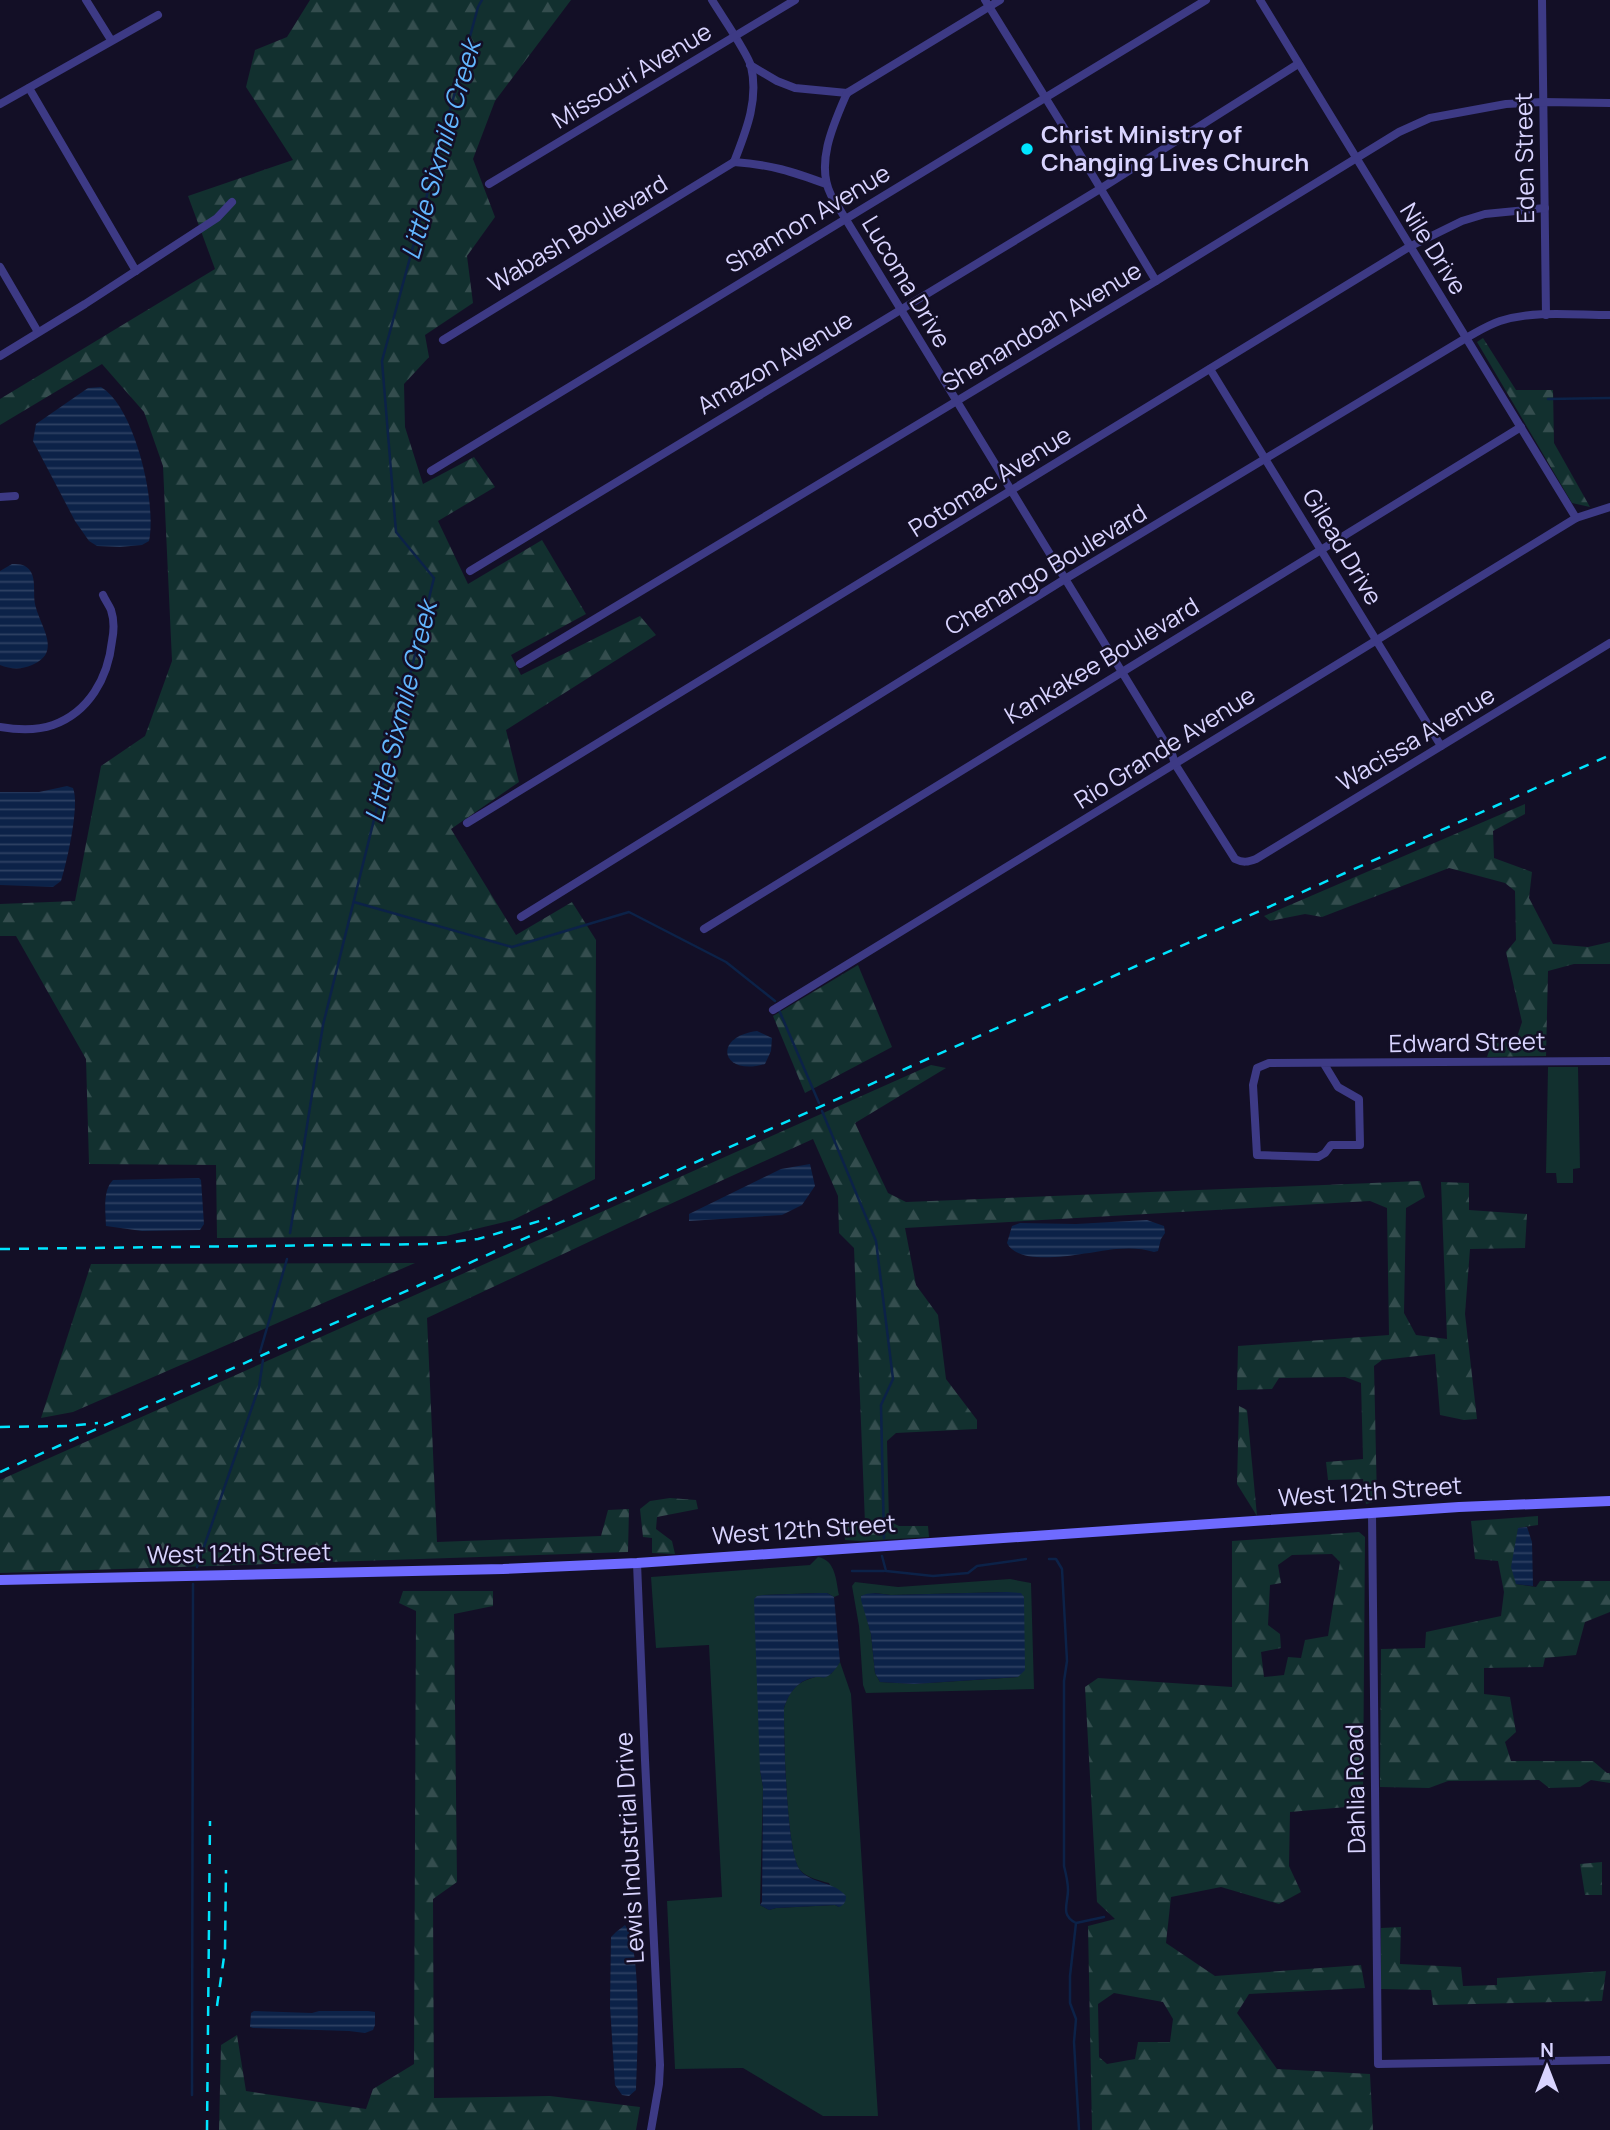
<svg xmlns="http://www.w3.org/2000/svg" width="1610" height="2130" font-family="Manrope,sans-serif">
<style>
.green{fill:#12302f;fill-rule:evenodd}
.forest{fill:url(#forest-firs);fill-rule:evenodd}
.water{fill:url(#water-rules)}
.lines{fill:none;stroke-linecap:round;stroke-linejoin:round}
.stream{stroke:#0c2248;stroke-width:2.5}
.street{stroke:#3d3a85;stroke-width:8}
.secondary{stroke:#6f6bff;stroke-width:10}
.rail{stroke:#00e5ff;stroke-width:2.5;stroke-dasharray:10 9;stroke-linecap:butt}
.poi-dot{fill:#00e5ff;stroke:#130f26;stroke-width:2.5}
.labels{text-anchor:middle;stroke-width:5;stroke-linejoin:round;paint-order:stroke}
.street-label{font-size:24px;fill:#d9d4ff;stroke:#130f26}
.poi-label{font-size:24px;font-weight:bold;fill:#d9d4ff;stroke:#130f26;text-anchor:start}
.water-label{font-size:26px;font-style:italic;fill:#62b6ff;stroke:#130f26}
</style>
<defs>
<pattern id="forest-firs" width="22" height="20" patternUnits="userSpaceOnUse" patternTransform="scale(1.75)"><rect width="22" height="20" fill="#12302f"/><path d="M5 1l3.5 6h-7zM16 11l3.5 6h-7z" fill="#344d4e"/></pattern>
<pattern id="water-rules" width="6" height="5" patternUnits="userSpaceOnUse" patternTransform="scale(1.75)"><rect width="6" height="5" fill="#0c2248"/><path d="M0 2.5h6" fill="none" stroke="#2f4163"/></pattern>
</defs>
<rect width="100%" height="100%" fill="#130f26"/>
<g class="green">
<polygon points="1548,1067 1578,1067 1580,1168 1573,1169 1573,1183 1557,1183 1556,1173 1546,1173"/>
<path d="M818,1557C836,1560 836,1581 839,1595L834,1597L827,1593H820L763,1595L760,1770L763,1787L760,1905L769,1910L776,1908L835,1905L839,1907L829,1883C820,1881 806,1877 800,1870C786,1853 784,1735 784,1708C792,1682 806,1678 831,1674L840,1662L851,1694L878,2116H823L743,2068L675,2069L667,1901L722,1897L709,1645L656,1648L651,1577L810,1565Z"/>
<path d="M1010,1579L1031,1583L1034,1689L866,1693L863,1685L859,1626L852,1586L855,1582L898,1587ZM1007,1592L1018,1677L914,1684L880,1682L875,1673L871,1634L861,1596L875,1593L891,1595Z"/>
</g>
<g class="forest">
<polygon points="310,0 571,0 495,101 473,159 495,217 467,256 473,303 425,335 429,357 404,384 405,427 423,484 474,457 495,487 438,521 468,584 542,540 586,614 511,655 521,675 640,616 656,635 506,730 519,782 451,829 516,935 572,902 596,940 595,1179 513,1220 446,1236 217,1238 216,1165 89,1164 86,1059 16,936 0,936 0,904 75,901 101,766 145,736 172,661 163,466 144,412 102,364 0,425 0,399 215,269 188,196 293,160 246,87 255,50 287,37"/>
<polygon points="1483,338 1516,390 1553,390 1554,443 1590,507 1572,503 1477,342"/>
<polygon points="1525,804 1525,814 1493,831 1494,858 1532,872 1529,898 1553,944 1588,947 1610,942 1610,964 1574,964 1548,971 1546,1056 1487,1057 1491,1045 1517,1037 1522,1022 1506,952 1516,940 1515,891 1505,883 1449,868 1322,917 1305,914 1270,921 1264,916"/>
<polygon points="858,965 892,1047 805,1093 773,1016"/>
<polygon points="931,1065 946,1068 855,1123 888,1193 906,1202 1420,1181 1425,1197 1406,1208 1404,1313 1416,1335 1447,1339 1441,1182 1469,1183 1469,1210 1527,1214 1525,1248 1470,1249 1465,1314 1477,1419 1464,1420 1440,1415 1435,1354 1382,1360 1374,1366 1377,1501 1366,1504 1363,1479 1328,1480 1326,1462 1363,1459 1361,1383 1345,1377 1279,1378 1272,1389 1237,1390 1238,1346 1389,1335 1387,1208 1370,1201 905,1228 916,1285 938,1315 946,1379 977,1420 977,1429 896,1433 887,1441 889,1521 899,1526 928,1526 929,1537 861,1541 845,1540 844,1528 865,1523 854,1248 839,1233 838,1196 813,1139 644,1216 427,1318 437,1542 601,1536 608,1510 629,1509 628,1552 0,1573 0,1480"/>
<polygon points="415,1263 73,1412 41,1418 91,1264"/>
<polygon points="1239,1406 1247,1410 1257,1516 1237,1484"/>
<polygon points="670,1498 696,1500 698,1509 657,1517 656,1529 672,1541 675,1554 652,1553 652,1538 643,1537 640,1509 650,1501"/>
<polygon points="1538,1516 1538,1525 1518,1528 1516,1584 1536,1587 1540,1581 1610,1581 1610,1612 1585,1622 1576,1655 1545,1658 1543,1667 1484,1668 1484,1694 1510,1697 1516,1732 1505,1742 1511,1761 1593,1761 1607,1773 1610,1773 1610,1783 1591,1780 1580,1787 1549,1788 1539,1780 1448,1781 1429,1788 1380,1787 1381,1649 1425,1648 1426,1632 1501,1616 1504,1592 1498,1561 1475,1559 1471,1521"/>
<path d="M1359,1532L1365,1537L1363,1793L1358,1806L1290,1812L1289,1866L1301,1892L1279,1904L1221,1887L1171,1897L1166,1943L1215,1976L1361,1965L1365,1988L1249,1994L1237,2013L1277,2069L1370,2074L1373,2130H1092L1088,1926L1115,1919L1097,1902L1085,1687L1098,1678L1232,1687V1541ZM1332,1554L1340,1562L1328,1636L1305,1640L1301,1658L1288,1657L1284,1675L1264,1677L1261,1652L1281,1648L1280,1634L1268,1625L1270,1585L1281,1583L1278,1565L1292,1555ZM1114,1993L1163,2002L1173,2019L1170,2042H1138L1135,2059L1107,2064L1099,2057L1098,2004Z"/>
<polygon points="403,1591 493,1591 493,1606 454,1614 457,1882 433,1899 434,2098 550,2096 640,2107 636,2130 219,2130 221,2045 237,2035 246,2091 366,2109 373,2089 414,2064 416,1611 399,1603"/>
<polygon points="1602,1862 1602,1895 1585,1895 1580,1864"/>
<polygon points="1401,1927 1400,1964 1461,1967 1463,1986 1497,1985 1497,1978 1606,1971 1602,2001 1433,2005 1431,1990 1381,1989 1381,1928"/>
</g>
<g class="water">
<path d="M101,387C135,407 157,504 149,541L142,545L120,547L97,546L89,541L75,521L33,441L36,424L88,388Z"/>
<path d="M12,564C20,564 26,564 31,572C36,581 33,594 35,604C40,627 63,652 32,665C21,670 10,669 0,665V571Z"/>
<path d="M67,786L73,788C80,805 67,862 61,881L53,887L0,885V792H39Z"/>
<path d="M757,1031L772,1038L771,1051L765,1064C722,1077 711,1037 757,1031Z"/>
<polygon points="810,1164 815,1186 802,1205 782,1215 689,1221 689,1214 781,1169"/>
<path d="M199,1178L201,1180L204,1224L200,1230L142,1231L106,1226C106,1212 102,1191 113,1180Z"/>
<path d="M1147,1220L1164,1226L1165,1233L1161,1239L1158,1251L1154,1252C1142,1248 1129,1248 1116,1249C1092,1251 1020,1270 1007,1243L1012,1226L1020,1223L1076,1224Z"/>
<polygon points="1527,1527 1532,1542 1533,1586 1516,1584 1511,1567 1518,1528"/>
<path d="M1007,1592L1021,1593L1024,1597L1025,1670L1018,1677L914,1684L880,1682L875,1673L871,1634L861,1600V1596C870,1591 881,1594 891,1595Z"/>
<path d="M820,1593H827L834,1597L840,1662C837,1667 833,1673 828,1676C823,1679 823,1677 817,1677C799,1679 789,1692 784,1708C784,1735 786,1852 800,1870C811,1884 834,1881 846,1896C846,1902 844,1905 839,1907L835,1905L776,1908L769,1910L760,1905L762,1902L763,1787L760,1770L754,1599L757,1596L763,1595Z"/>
<path d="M625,1925C643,1950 637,2056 636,2090L629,2096L622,2095L615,2085L610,2006L611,1937L616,1932Z"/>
<polygon points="254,2011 312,2013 319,2011 368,2011 375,2012 375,2025 373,2030 365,2033 349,2031 253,2028 250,2027 251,2013"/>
</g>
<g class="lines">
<g class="stream">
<polyline points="1548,399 1610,398"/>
<polyline points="354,902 512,947 629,912 726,962 775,1001"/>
<polyline points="779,1010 819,1103"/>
<polyline points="822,1111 876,1241 893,1379 881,1405 884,1538"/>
<polyline points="290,1233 323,1025 434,578 396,532 382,361 478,7 482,0"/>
<polyline points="260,1352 287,1259"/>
<polyline points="882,1556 886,1571 933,1576 968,1573 977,1566 1026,1559"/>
<path d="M1049,1559H1056L1062,1569L1067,1661L1064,1681V1866C1066,1874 1068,1883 1068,1890C1068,1904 1060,1915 1076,1923L1070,1976V2003L1076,2019L1074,2042L1079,2130"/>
<polyline points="197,1567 259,1387 263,1360"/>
<polyline points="852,1571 884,1571"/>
<polyline points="1076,1923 1104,1917"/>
<polyline points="192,2095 193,1584"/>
</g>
<g class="street">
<polyline points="86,0 111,40"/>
<path d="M712,0C721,15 747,52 751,66C759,100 746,131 734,162"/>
<polyline points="985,0 1066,131 1156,281"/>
<polyline points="1260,0 1576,518"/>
<polyline points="1542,0 1546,315"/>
<polyline points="750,65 777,81 795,88 847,93"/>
<polyline points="29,88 136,271"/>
<path d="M847,93C834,123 815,163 831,195L1172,754L1175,764L1235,859C1243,863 1248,862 1256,859L1610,643"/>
<polyline points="847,93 1000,0"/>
<polyline points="0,104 158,15"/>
<path d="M734,162C772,165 791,171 826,184"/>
<polyline points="489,184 795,0"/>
<polyline points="0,267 38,332"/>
<polyline points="443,340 734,162"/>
<polyline points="0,356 85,304 217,218 232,202"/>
<polyline points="1210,369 1441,746"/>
<polyline points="431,471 1206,0"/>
<polyline points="0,497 15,496"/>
<polyline points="470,571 1100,189 1298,64"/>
<polyline points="520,664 1156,281 1399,132 1430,118 1506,104 1543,102 1610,103"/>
<path d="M0,727C18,730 36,731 53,725C89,712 108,678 112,641C114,631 114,619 111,610C109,605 105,600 103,595"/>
<polyline points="467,823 1409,247 1462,221 1485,214 1545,208"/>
<path d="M521,917L1065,579L1466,338C1477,332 1488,325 1500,321C1535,310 1574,315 1610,315"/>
<polyline points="704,929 1521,427"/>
<polyline points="773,1010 1576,518 1610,507"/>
<polyline points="1324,1064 1338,1087 1359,1099 1360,1145 1331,1145 1325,1153 1318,1157 1257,1155 1253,1085 1257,1068 1269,1063 1610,1061"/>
<polyline points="1372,1513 1378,2064 1610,2060"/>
<polyline points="637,1563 645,1760 660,2065 659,2084 651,2130"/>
</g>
<polyline class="secondary" points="0,1580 503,1569 637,1563 1459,1507 1610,1501"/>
<g class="rail">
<polyline points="0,1249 432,1244 478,1239 550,1218"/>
<polyline points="0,1427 68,1426 98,1423"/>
<polyline points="0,1472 1610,755"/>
<polyline points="217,2006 225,1950 226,1870"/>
<polyline points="207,2130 210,1821"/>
</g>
</g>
<circle class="poi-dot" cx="1027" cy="149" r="7"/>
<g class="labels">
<g class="street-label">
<text transform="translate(632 76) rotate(-31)" y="8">Missouri Avenue</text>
<text transform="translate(1525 158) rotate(-91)" y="8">Eden Street</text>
<text transform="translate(808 219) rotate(-31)" y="8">Shannon Avenue</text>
<text transform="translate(578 234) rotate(-31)" y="8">Wabash Boulevard</text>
<text transform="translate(1433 249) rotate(58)" y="8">Nile Drive</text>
<text transform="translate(906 282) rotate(59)" y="8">Lucoma Drive</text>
<text transform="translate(1042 327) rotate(-31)" y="8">Shenandoah Avenue</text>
<text transform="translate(775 363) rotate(-31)" y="8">Amazon Avenue</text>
<text transform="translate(990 482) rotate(-32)" y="8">Potomac Avenue</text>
<text transform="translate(1342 547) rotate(59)" y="8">Gilead Drive</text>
<text transform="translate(1046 570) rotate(-31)" y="8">Chenango Boulevard</text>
<text transform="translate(1102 661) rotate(-31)" y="8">Kankakee Boulevard</text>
<text transform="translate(1416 739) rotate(-31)" y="8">Wacissa Avenue</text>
<text transform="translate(1165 748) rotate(-32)" y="8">Rio Grande Avenue</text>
<text transform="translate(1467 1043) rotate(-1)" y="8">Edward Street</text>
<text transform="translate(1370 1492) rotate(-4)" y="8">West 12th Street</text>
<text transform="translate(804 1530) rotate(-4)" y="8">West 12th Street</text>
<text transform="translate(239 1554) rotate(-1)" y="8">West 12th Street</text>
<text transform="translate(1356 1789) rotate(-91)" y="8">Dahlia Road</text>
<text transform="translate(630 1848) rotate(-93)" y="8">Lewis Industrial Drive</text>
</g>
<g class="poi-label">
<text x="1041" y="143">Christ Ministry of<tspan x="1041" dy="28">Changing Lives Church</tspan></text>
</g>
<g class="water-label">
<text transform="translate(441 150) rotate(-74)" y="9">Little Sixmile Creek</text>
<text transform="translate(401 712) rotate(-76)" y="9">Little Sixmile Creek</text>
</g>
</g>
<g transform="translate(1547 2067)" stroke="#130f26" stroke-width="5" paint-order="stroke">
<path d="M0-5L12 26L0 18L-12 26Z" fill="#d9d4ff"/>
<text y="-10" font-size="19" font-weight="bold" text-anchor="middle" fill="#d9d4ff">N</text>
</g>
</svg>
